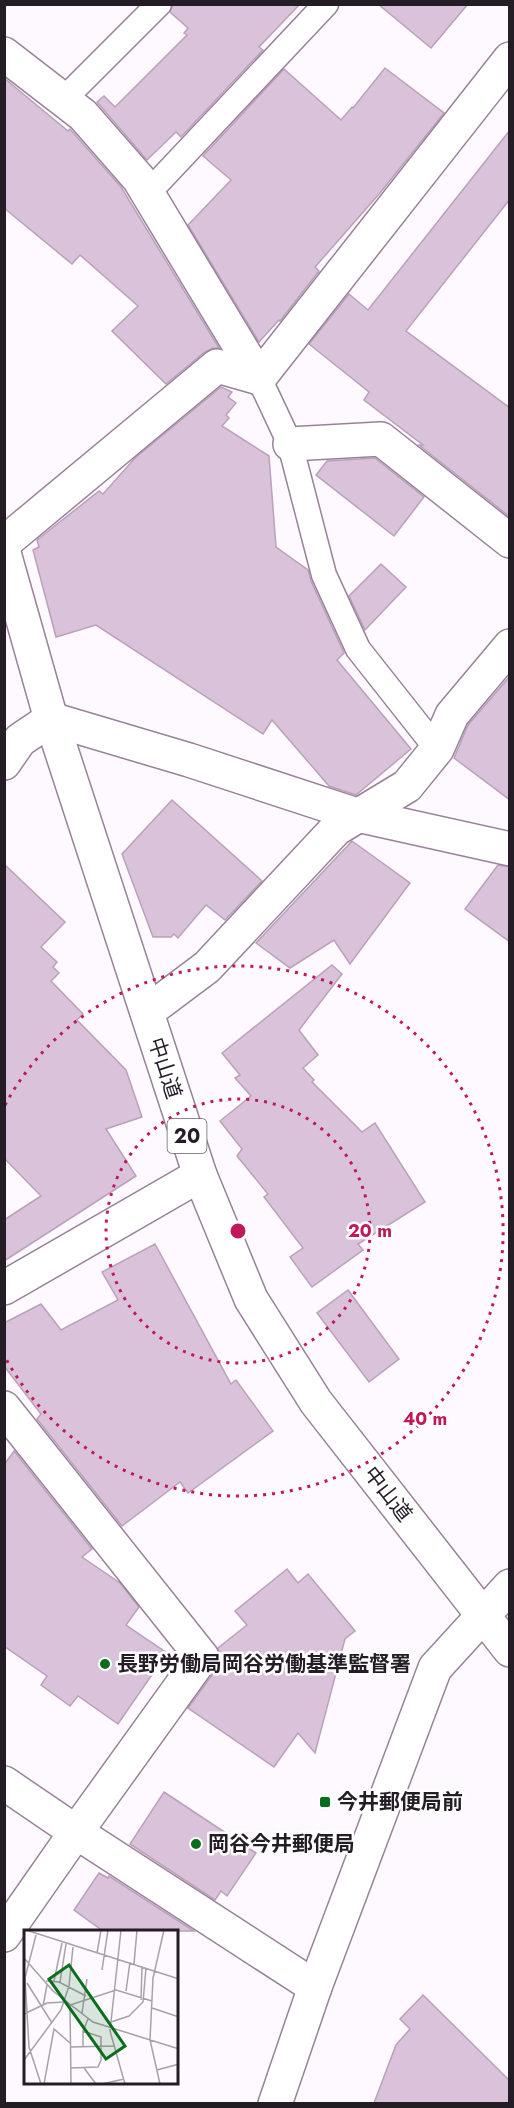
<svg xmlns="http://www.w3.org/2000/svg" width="514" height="2108" font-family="Jost,'Noto Sans JP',sans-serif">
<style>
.building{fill:#d9c2da;stroke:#b9a2b9;stroke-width:1.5}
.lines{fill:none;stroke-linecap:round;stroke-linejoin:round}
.lane-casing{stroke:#988299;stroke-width:27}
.street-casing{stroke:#988299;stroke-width:36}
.secondary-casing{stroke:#988299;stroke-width:36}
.highway-casing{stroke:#988299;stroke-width:36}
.lane{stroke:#fff;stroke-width:24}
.street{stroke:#fff;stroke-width:33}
.secondary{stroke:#fff;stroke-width:33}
.highway{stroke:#fff;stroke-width:33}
.ring{fill:none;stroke:#c2185b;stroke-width:3;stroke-dasharray:3 6}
.poi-dot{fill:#076e1d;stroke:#fff;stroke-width:2}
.labels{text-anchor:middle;stroke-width:5;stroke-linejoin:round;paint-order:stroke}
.shield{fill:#fff;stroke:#666167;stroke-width:1.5}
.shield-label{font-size:20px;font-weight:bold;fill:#251d26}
.street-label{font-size:21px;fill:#251d26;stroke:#fff}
.poi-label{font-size:21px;font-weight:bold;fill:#251d26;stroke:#fff;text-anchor:start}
.inset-road{fill:none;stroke:#a7a1a8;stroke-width:1.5}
.view{fill:#076e1d;fill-opacity:0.15;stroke:#076e1d;stroke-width:3}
.inset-edge{fill:none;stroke:#251d26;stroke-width:3}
.centre{fill:#c2185b;stroke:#fff;stroke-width:3}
.ring-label{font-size:18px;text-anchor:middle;font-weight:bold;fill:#c2185b;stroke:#fff;stroke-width:5;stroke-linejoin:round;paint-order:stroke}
</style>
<rect width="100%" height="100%" fill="#fef9fe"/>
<g class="building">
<polygon points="173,4 300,4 259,47 263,50 181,137 176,132 147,160 97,102 104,96 115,107 187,35 184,33 188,28 170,12"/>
<polygon points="378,4 468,4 431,48"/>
<polygon points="385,68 444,113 380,193 315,267 319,271 280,321 279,320 259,342 188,225 231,180 203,156 284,69 341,120 352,107 353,108"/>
<polygon points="4,78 68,131 70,129 121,187 219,348 213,348 205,352 166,384 112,331 138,306 80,255 72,264 4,208"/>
<polygon points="510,130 510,199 406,331 510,408 510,517 419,445 423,445 364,400 369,392 309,344 349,294 368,310"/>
<polygon points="221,387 232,392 228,397 236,403 226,415 229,418 222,426 269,456 276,547 308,570 311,581 344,653 337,660 411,749 356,795 329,786 272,720 263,734 96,625 56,637 33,550 39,547 37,540 99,491 103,494 135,458"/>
<polygon points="375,458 424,497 394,536 316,475 327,461"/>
<polygon points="381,564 406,587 365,630 349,596"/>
<polygon points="510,676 510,800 454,758 468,725"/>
<polygon points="172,800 262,881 225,920 206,905 178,938 174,934 171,937 153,937 122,854"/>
<polygon points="352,841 410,883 350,964 334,940 290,968 256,943"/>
<polygon points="4,864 65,922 41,947 57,962 53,967 59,973 51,981 83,1014 77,1020 126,1070 142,1117 106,1129 136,1176 4,1261 4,1220 41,1196 4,1158"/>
<polygon points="498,865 510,867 510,942 465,909"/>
<polygon points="332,965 342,974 299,1030 318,1055 303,1068 314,1080 312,1082 362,1132 375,1123 425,1202 358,1244 363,1250 312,1287 290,1257 303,1248 264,1197 268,1194 237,1156 242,1149 220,1121 251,1096 235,1078 240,1075 222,1053"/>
<polygon points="155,1244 231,1384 236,1380 273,1431 188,1493 180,1482 122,1526 37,1419 41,1414 4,1366 4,1323 41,1304 61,1330 118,1300 102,1272"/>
<polygon points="348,1290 399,1359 369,1382 317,1313"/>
<polygon points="14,1451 92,1549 82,1557 120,1583 139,1607 126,1625 167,1653 118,1724 78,1696 70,1706 41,1685 47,1676 4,1646 4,1465"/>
<polygon points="287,1569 298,1583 308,1574 355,1631 345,1639 315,1753 298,1733 274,1767 188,1708 218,1667 221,1657 218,1648 247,1625 235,1611"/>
<polygon points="164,1792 256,1853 227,1896 221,1891 215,1900 130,1844"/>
<polygon points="99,1873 108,1878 109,1876 194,1931 103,1931 74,1910"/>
<polygon points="423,1995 510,2081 510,2103 374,2103 396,2045 410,2029 400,2019"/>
</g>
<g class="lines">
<g class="lane-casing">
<g id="lane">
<polyline points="63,100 159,4"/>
<polyline points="148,193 326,4"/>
<polyline points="259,378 290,444 324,575 358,649 437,749"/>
</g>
</g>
<g class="street-casing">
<g id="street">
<polyline points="4,54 83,115 139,179 259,378"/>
<polyline points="290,444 381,439 510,541"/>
<polyline points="4,543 217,366 259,378 510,59"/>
<polyline points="4,763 20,740 51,719 189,760 357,815 510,849"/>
<polyline points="147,1012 207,967 336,829 407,786 437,749 452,715 510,646"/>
<polyline points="4,1288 200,1175"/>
<polyline points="4,1408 202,1657 76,1832 4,1935"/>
<polyline points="4,1783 76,1832 315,1987"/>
</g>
</g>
<g class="secondary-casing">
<polyline id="secondary" points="275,2104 315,1987 435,1668 510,1586"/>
</g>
<g class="highway-casing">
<polyline id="highway" points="4,553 51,719 200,1175 251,1299 316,1402 510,1650"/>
</g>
<use href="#lane" class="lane"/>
<use href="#street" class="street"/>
<use href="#secondary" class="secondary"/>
<use href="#highway" class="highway"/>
</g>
<g class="ring">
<circle cx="238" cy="1231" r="132"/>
<path d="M5 1105A265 265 0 1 1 5 1357"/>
</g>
<g class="poi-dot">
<circle cx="105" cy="1664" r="6"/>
<rect x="319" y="1796" width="12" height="12" rx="3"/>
<circle cx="196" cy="1844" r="6"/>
</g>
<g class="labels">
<rect class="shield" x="167.5" y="1119" width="39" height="34" rx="4.5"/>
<g class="shield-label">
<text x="187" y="1143">20</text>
</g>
<g class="street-label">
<text transform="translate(165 1068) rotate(72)" y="7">中山道</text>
<text transform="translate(388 1494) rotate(52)" y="7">中山道</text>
</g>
<g class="poi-label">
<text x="117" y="1671">長野労働局岡谷労働基準監督署</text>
<text x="337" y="1809">今井郵便局前</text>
<text x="208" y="1851">岡谷今井郵便局</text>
</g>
</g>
<g transform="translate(24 1930)">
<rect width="154" height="154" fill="#fef9fe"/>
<path class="inset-road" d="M2,0L155,49M97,0L86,101L101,154M12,5L1,48L5,117L17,154M73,23L77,0M0,28L29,61L69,92L155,119M110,34L113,0M78,40L84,0M22,51L35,52L62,66M30,51L38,13M36,52L42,14M3,53L28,93M102,61L106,32M117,70L118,36M19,76L23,55M128,78L155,87M58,83L63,49M0,84L23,73L40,72M87,92L105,86L119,72L122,38M46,117L90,116M59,117V101L64,89M0,130L37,80L45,56L49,17M46,138L74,137L77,130V107L59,101M60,138L72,154M133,140L155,134M20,154L30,99L46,113M47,154L46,75L92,60L128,71M78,154L100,149M136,154L126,110L129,48L140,0"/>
<path class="view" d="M45,35L101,116L82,129L25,49Z"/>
<rect width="154" height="154" class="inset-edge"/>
</g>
<circle cx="238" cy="1231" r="9" class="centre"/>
<g class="ring-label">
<text x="370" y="1237">20 m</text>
<text x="425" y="1425">40 m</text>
</g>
<rect width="514" height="2108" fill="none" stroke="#251d26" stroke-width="12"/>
</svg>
